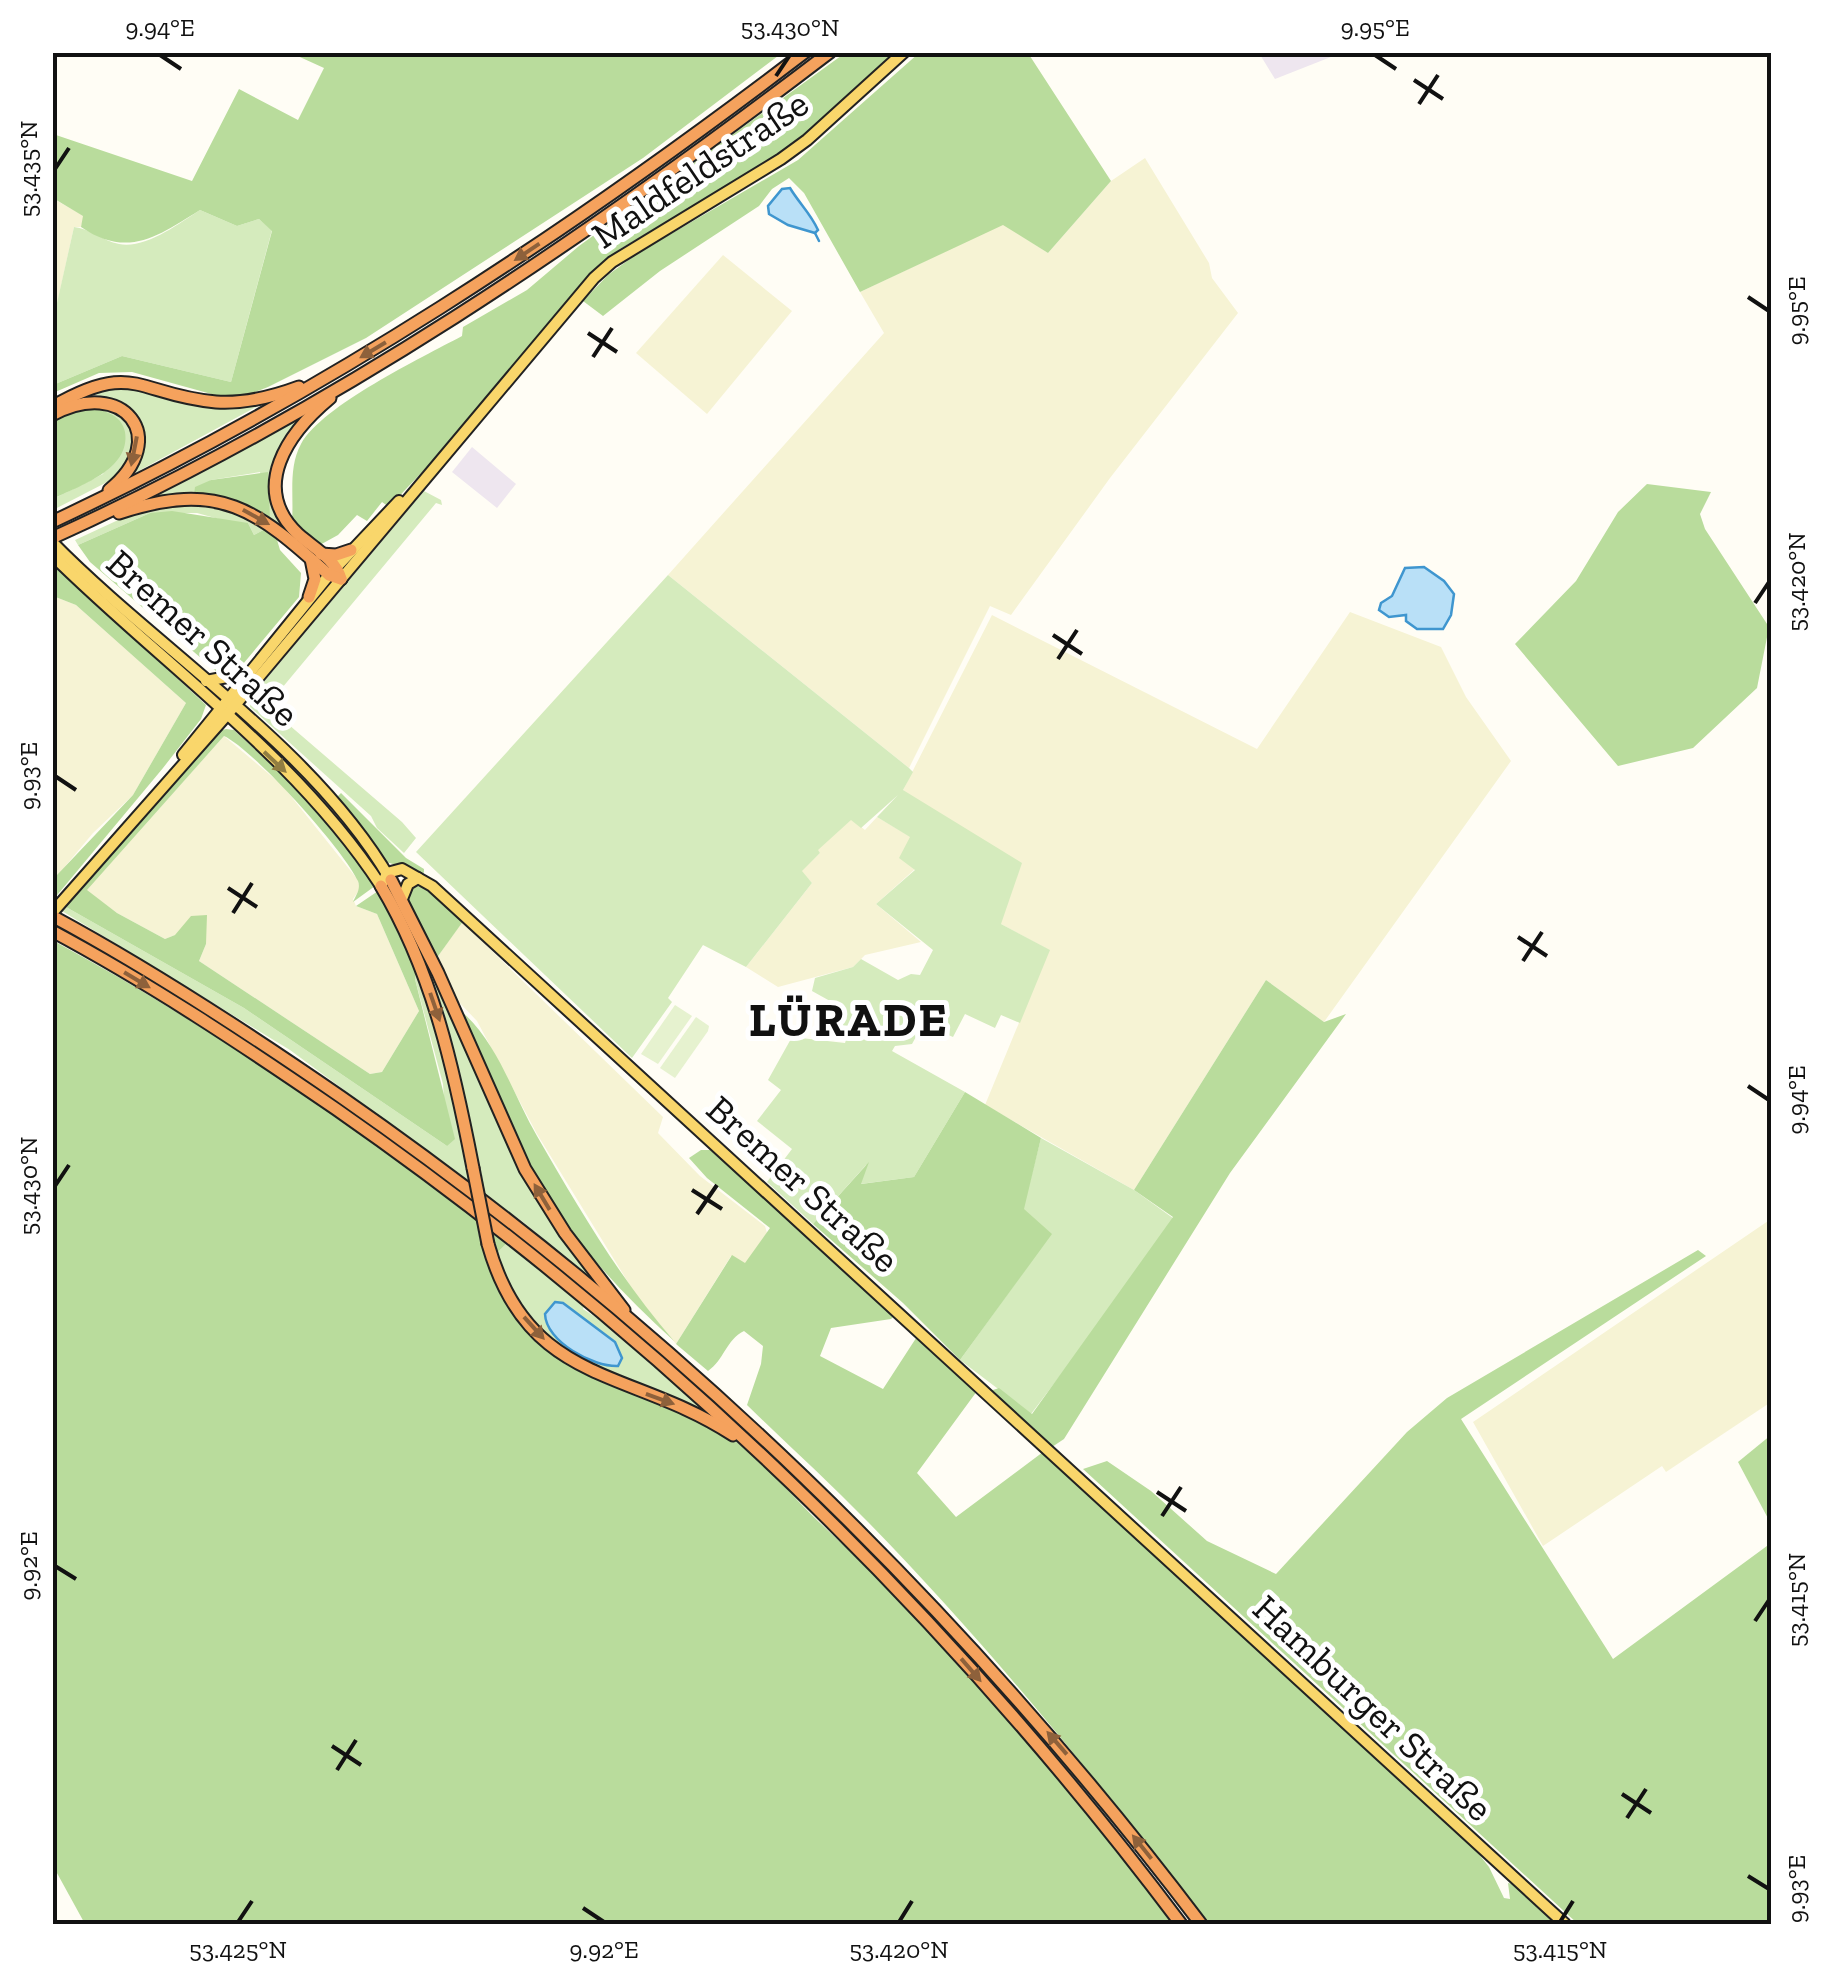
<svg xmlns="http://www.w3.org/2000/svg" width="1824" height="1977" font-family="'Zilla Slab',serif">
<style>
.industrial{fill:#eee6ef}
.farmland{fill:#f6f3d4}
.green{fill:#d5ebbd}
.forest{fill:#b9dc9c}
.pitch{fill:#e6f2cf}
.water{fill:#b9e0f7;stroke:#3f96cf;stroke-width:2.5}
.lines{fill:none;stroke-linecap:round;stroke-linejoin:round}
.stream{stroke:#3f96cf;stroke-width:2.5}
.major-casing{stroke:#222;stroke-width:14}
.highway-casing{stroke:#222;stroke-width:15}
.major{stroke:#f9d66b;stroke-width:10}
.highway{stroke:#f5a25d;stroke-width:11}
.highway-bridge-casing{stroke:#222;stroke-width:15;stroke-linecap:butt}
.highway-bridge{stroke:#f5a25d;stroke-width:11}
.oneway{fill:#8e613b}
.oneway2{fill:#917d42}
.ticks{fill:none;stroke:#111;stroke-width:4}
.labels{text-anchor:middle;stroke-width:10;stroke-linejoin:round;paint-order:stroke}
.street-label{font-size:38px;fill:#111;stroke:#fff}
.district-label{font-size:48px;font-weight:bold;letter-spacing:2.5px;fill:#111;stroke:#fff}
.neatline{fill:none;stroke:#111;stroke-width:4}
.ticks-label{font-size:25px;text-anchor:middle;fill:#111}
</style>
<rect width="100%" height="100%" fill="#fffdf5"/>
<g class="industrial">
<polygon points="1259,53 1341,53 1275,79"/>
<polygon points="472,447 516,484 497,508 452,472"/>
</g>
<g class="farmland">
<polygon points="1145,158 1209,263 1212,278 1238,313 1110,478 1011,615 990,606 909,768 668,575 884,333 860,292 1003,224 1048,253 1111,181"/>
<polygon points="52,198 84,216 81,227 74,227 57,304 53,304"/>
<polygon points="723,255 792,311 707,414 636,353"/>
<polygon points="53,596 76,605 186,703 133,795 93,833 57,876 53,873"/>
<polygon points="1350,612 1441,647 1466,697 1511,761 1324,1022 1266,980 1134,1190 985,1105 1049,950 1001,924 903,790 992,615 1257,749"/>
<polygon points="224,736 282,785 358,880 360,889 353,899 356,906 377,914 419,1011 382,1072 370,1074 199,961 206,944 175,935 165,939 117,913 86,890"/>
<polygon points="877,817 911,837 915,869 876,904 921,942 865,955 853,967 778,987 746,967 812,883 801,871 820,853 817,850 851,819 865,830"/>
<polygon points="462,922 663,1117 658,1133 700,1176 765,1226 767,1233 745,1264 731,1256 676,1344 639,1300 537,1134 477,1021 454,997 436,959"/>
<polygon points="1771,1219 1771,1402 1666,1472 1662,1466 1543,1546 1473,1422"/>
</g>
<g class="green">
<path d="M200,210L237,226L259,219L272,230L231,382L122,356L53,385V304L57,303L74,227C89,228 103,241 119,244C146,249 178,224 200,210Z"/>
<path d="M133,386L198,403L269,400L133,474C161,426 137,405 90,393Z"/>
<path d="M98,404C128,419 133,421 133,456L113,479L53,510V499L103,474L124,430C112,406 91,412 67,413Z"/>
<polygon points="303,415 278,453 272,492 326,563 323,565 270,519 260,472 211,480 194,495 151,499"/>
<polygon points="424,491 441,500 442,505 436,503 267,706 402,822 416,838 404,853 377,828 371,816 250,707 251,697"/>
<polygon points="187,502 235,510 267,528 254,535 248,523 237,524 197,513 150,513 78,545 75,540 142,509"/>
<polygon points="668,575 909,768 913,772 903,790 1022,863 1001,924 1050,950 1020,1023 1001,1015 995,1028 965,1014 953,1037 923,1024 912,1044 895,1046 892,1051 965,1092 914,1177 860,1184 866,1165 813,1224 767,1182 792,1149 757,1121 781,1090 768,1080 792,1037 845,1043 846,1040 830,1033 830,1001 812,991 815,978 853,967 861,959 898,980 911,974 920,975 933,950 876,904 915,870 899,858 910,837 877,817 898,795 861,828 851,820 818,850 820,853 802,871 812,883 746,967 703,945 668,998 672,1002 632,1058 416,852"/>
<polygon points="389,887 435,976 512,1153 596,1279 594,1281 523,1222 290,1050 62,911 66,907 244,1008 447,1146 443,1084 415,979 415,968 427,997 481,1179 450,1040"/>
<polygon points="1041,1138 1134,1190 1177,1221 1031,1414 960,1360 1051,1234 1023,1209"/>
<path d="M507,1243L584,1306L583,1309L603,1322L703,1409C641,1389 571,1367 528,1316C513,1298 505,1276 495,1255Z"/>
</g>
<g class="forest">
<path d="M291,53H782L643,158L366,338L268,387L245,396L215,395L132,372L99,373L53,393V385L122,356L231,382L272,231L259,219L237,226L200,210C158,236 128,259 81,227L83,216L53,198V134L192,181L239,89L298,120L324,68Z"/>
<path d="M845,53H897L824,120L777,157L620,249L601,264L440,453L389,507L382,502L367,521L357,515L338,535L318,546L292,521C294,496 288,468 301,444C323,405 421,358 462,336L463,327L527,290L579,246Z"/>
<polygon points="919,53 1028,53 1111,181 1048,253 1003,225 860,292 804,193 789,178 772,189 759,206 660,271 603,316 583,301 608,275 638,253 798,160"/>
<path d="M96,409C109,412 122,417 125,432C131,470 78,486 53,499V422L67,413Z"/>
<polygon points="268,472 270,519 237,503 194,495 195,487 211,480"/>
<polygon points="1647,484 1711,492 1700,514 1705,529 1769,627 1757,688 1693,748 1618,766 1515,644 1576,581 1618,512"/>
<polygon points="172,511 248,523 254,535 267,528 275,533 280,550 301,573 299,597 238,670 224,678 90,562 78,545 150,513"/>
<polygon points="53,563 206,705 201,719 163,768 53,900 53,873 57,875 133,795 186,703 76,605 53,596"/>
<path d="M226,729L234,730C290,781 333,823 375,886L353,902C356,895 361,889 358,881C343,849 254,750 224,736L87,890L117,913L165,939L175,935L191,916L207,915L206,944L199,961L370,1074L382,1072L419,1011L377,914L356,906L378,891L415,968V979L455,1139L447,1146L244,1008L66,907L85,881L219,731Z"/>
<polygon points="341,793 406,858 424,869 424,873 386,862 336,798"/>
<polygon points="413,885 430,889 464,920 436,959 407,901 406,895"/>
<path d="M52,940C208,1024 367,1135 507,1243L495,1255L481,1242C504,1307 547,1363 614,1387C655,1402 694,1413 731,1438C762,1460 792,1496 819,1522C948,1643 1069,1783 1175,1924H85L52,1864Z"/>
<polygon points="1266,980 1324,1022 1346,1014 1230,1173 1064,1439 1052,1447 990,1391 999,1388 1032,1414 1173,1217 1134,1190"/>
<path d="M456,1007C496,1037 512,1093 537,1136C578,1207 620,1279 674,1341C612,1285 558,1224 519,1149C495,1103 477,1054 456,1007Z"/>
<polygon points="965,1092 1041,1138 1024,1209 1052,1234 960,1360 903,1303 813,1224 869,1162 861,1184 914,1177"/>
<path d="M701,1150H710L898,1312L891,1319L831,1328L820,1356L883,1389L920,1332L980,1387L917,1473L956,1517L1043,1452L1478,1853L1489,1867L1504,1898L1510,1899L1508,1883L1513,1884L1560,1924H1208C1102,1785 991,1648 868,1522C829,1482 787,1444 747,1405L761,1364L763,1346L744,1331C726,1340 724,1360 708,1371L676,1344L732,1255L745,1263L770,1228L707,1178L689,1158Z"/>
<polygon points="1698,1250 1706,1256 1461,1419 1613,1659 1771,1543 1771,1924 1578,1924 1083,1469 1107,1461 1151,1491 1207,1541 1276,1574 1407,1432 1447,1398"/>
<polygon points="1771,1435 1771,1524 1738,1462"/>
</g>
<g class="pitch">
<polygon points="675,1005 692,1016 658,1064 641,1054"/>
<polygon points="696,1017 709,1026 708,1031 675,1078 660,1068"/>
</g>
<g class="water">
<path d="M790,188C799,203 811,214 818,230L815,233L788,225L769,214L768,206L782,189Z"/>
<polygon points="1424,567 1444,581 1454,594 1451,615 1443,629 1417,629 1406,621 1406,615 1389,617 1379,610 1381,603 1392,596 1405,568"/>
<path d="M555,1302L563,1303L615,1342L622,1358L618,1366C593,1367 546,1342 545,1314Z"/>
</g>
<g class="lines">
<polyline class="stream" points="815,233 819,241"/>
<g class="major-casing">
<g id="major">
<path d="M52,542C158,650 314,748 390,879"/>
<path d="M52,555C161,663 297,757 381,886"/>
<polyline points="206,681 243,674"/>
<polyline points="183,755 329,575 399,501"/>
<polyline points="381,886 387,873 402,869 432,886 1565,1924"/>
<polyline points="402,899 408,884 418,878"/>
<polyline points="52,913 226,716 594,278 612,262 781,159 807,140 904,52"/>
</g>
</g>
<g class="highway-casing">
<g id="highway">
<path d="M330,398C289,432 248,488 299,535C314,548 336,560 341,579"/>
<path d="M52,407C135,359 137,395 216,402C245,404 272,397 299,387"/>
<path d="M52,415C123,376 173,438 109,490"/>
<path d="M119,513C220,480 256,509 329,575L341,579"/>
<path d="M52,522C321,396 569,232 805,52"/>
<path d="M52,538C331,412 588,237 830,52"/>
<polyline points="321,554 336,555 351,550"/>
<polyline points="309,597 315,579 311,559"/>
<polyline points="391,880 438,973 525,1169 565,1233 624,1310"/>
<path d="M381,886C433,973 454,1070 473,1168"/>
<path d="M52,916C152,970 247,1032 341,1097C669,1325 960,1606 1201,1924"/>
<path d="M52,931C151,984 244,1046 336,1109C659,1334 945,1610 1181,1924"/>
<path d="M488,1244C528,1387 631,1368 733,1435"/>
</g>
</g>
<use href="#major" class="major"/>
<use href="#highway" class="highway"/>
<g class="highway-bridge-casing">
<polyline id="highway-bridge" points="473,1168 488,1244"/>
</g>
<use href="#highway-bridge" class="highway-bridge"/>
</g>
<defs><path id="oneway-solid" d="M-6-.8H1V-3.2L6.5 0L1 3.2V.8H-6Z" transform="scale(2.5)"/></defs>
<g class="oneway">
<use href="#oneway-solid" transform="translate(527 252) rotate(146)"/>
<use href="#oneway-solid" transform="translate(373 350) rotate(149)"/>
<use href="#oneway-solid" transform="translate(134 451) rotate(101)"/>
<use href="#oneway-solid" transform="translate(256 517) rotate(29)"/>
<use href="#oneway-solid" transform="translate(137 980) rotate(31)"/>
<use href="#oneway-solid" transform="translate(435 1007) rotate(71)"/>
<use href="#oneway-solid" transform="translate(542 1197) rotate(-121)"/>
<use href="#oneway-solid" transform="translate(534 1328) rotate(48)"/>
<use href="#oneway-solid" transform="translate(660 1399) rotate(20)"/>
<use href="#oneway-solid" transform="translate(971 1670) rotate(49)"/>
<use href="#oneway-solid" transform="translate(1057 1743) rotate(-131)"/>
<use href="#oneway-solid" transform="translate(1142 1847) rotate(-129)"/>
</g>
<use class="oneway2" href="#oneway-solid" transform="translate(275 762) rotate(43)"/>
<path class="ticks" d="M160,55L181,69M1375,55L1396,69M776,76L790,55M1414,80L1443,99M1419,104L1438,75M55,169L69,148M1748,297L1769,311M588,333L617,352M593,357L612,328M1755,603L1769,582M1053,635L1082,654M1058,659L1077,630M55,776L76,790M228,888L257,907M233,913L252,883M1518,937L1547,956M1523,961L1542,932M1748,1086L1769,1100M55,1186L69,1165M692,1190L722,1209M697,1214L717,1185M1157,1492L1186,1511M1162,1516L1181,1487M55,1566L76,1579M1755,1621L1769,1600M332,1746L361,1765M337,1770L356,1740M1622,1794L1651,1813M1627,1818L1646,1789M1748,1876L1769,1889M583,1908L604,1922M238,1922L252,1901M899,1922L912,1901M1560,1922L1573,1901"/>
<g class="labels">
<g class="street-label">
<text transform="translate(700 169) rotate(-34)" y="13">Maldfeldstraße</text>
<text transform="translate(203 638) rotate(42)" y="13">Bremer Straße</text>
<text transform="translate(803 1184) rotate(42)" y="13">Bremer Straße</text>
<text transform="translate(1373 1708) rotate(43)" y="13">Hamburger Straße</text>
</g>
<g class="district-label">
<text x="849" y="1036">LÜRADE</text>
</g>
</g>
<rect width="1824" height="1977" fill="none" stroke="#ffffff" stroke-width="110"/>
<rect x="55" y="55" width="1714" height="1867" class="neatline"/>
<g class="ticks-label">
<text x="160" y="36">9.94°E</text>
<text x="790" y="36">53.430°N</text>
<text x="1375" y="36">9.95°E</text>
<text transform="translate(28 169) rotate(-90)" y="9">53.435°N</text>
<text transform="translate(1796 311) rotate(-90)" y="9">9.95°E</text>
<text transform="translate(1796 582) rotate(-90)" y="9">53.420°N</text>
<text transform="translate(28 776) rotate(-90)" y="9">9.93°E</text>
<text transform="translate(1796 1100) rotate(-90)" y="9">9.94°E</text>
<text transform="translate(28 1186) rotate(-90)" y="9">53.430°N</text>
<text transform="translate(28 1566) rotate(-90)" y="9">9.92°E</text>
<text transform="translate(1796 1600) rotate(-90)" y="9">53.415°N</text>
<text transform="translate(1796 1889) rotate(-90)" y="9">9.93°E</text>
<text x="238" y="1958">53.425°N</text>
<text x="604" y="1958">9.92°E</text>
<text x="899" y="1958">53.420°N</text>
<text x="1560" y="1958">53.415°N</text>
</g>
</svg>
